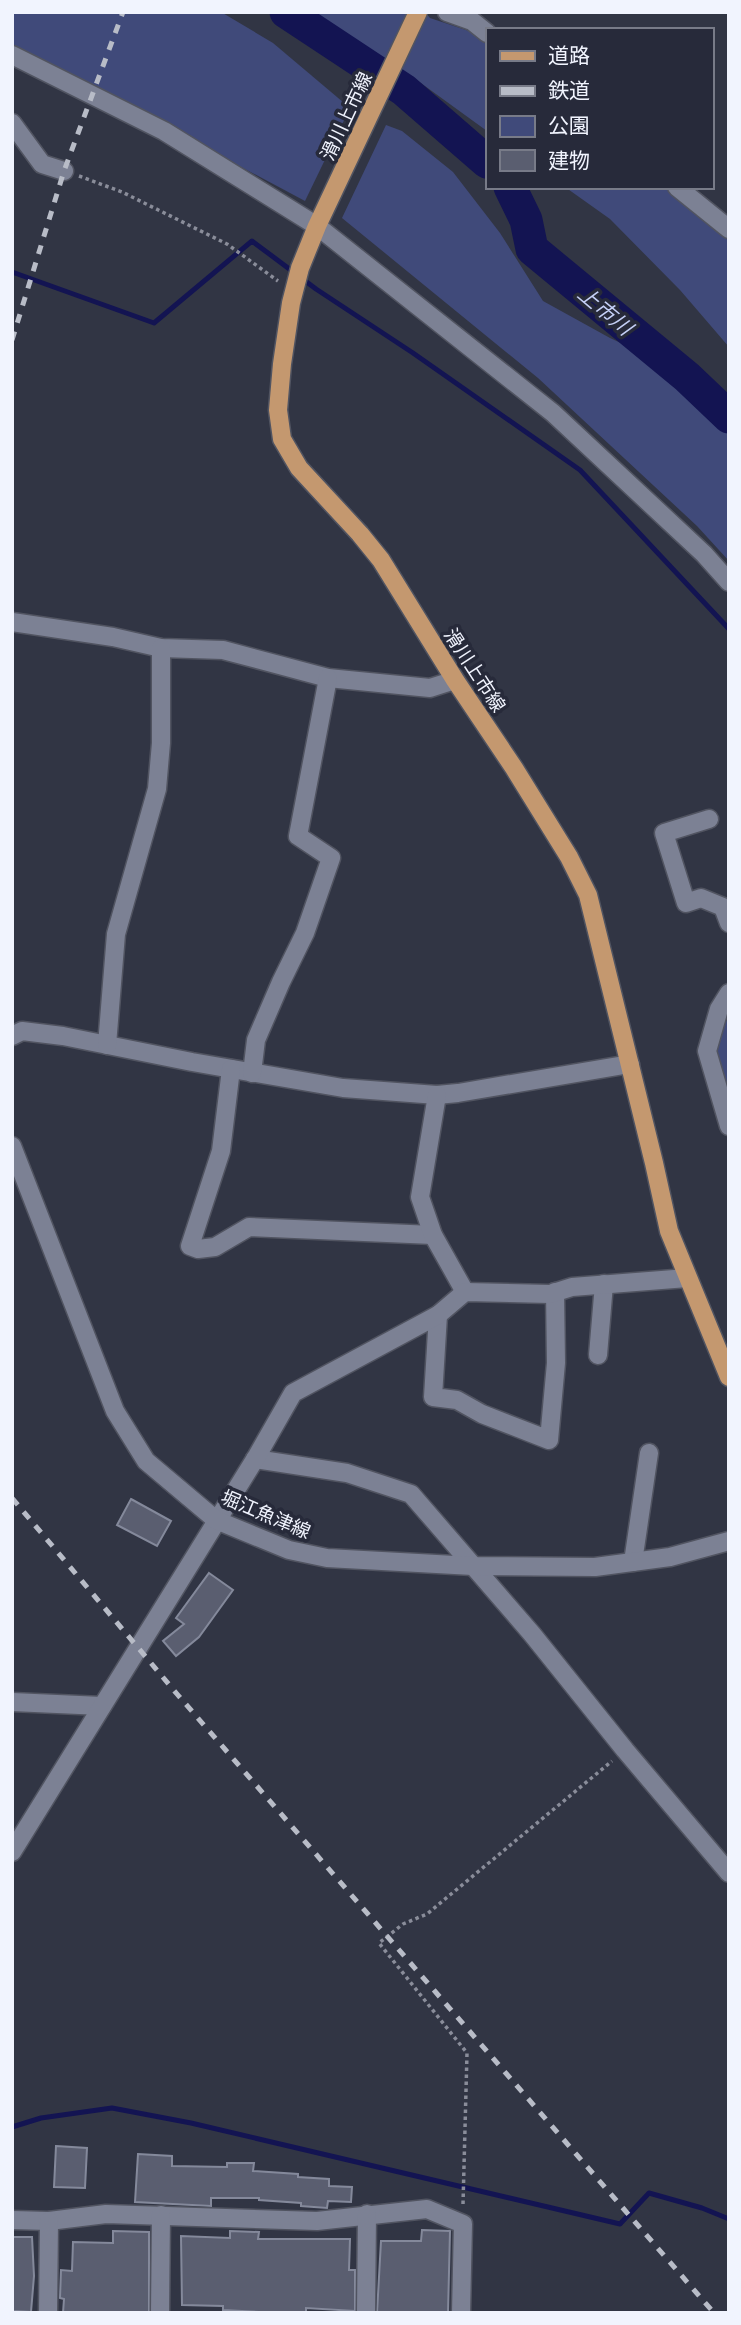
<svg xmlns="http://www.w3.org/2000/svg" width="741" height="2325" font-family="Quicksand,'Noto Sans JP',sans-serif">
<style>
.green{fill:#404a7a}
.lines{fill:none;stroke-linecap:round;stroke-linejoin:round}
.stream{stroke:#131452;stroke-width:5}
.river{stroke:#131452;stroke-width:33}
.building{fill:#5a5e70;stroke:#84899b;stroke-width:2}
.street-casing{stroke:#515461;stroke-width:21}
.secondary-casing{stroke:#515461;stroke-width:21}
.primary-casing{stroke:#515461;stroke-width:21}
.path{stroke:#8a8d9a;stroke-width:3.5;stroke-dasharray:3.5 3.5;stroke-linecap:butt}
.street{stroke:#7c8194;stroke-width:18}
.secondary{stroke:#7c8194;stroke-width:18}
.primary{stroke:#c4986f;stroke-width:18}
.rail{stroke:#b8bcc7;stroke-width:5;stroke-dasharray:9 9;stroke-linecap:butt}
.labels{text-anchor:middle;stroke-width:7;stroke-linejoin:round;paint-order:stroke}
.street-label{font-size:19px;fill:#f1f4fe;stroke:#272a3a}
.water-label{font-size:21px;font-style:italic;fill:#c5d0f7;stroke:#272a3a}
</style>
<rect width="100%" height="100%" fill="#313544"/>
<g class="green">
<polygon points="12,12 221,12 273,43 350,108 305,201 12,45"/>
<polygon points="303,12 425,12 430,18 481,35 487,40 487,131 407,73"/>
<polygon points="386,125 402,131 453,172 500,233 543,301 610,338 712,385 729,407 729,561 697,526 538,378 342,218"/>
<polygon points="565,187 665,187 729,241 729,347 680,290 610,219"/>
<polygon points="729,1016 729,1092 719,1063 716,1041"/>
</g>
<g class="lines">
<g class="stream">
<polyline points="12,272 154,323 252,241 316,289 413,353 580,470 729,629"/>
<polyline points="12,2127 41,2118 112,2108 191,2123 620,2224 649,2193 702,2208 729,2219"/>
</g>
<g class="river">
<polyline points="286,12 404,90 487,162"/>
<polyline points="510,187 526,220 532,249 687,377 729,417"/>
</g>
</g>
<g class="building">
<polygon points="131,1499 171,1521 157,1546 117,1525"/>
<polygon points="209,1573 233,1590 199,1637 176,1656 163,1641 184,1624 176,1618"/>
<polygon points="56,2146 87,2148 85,2188 54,2187"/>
<polygon points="138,2154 172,2156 172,2166 227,2167 227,2163 254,2163 253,2171 298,2174 298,2177 329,2179 329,2186 352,2187 351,2202 328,2201 327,2208 301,2206 301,2203 259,2200 259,2198 211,2198 211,2206 135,2202"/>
<polygon points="422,2230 450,2231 448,2313 377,2313 381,2241 421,2241"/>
<polygon points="113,2231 149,2232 149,2313 63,2313 64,2299 60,2298 61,2270 72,2271 73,2242 113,2243"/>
<polygon points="230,2231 259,2232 258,2239 350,2239 349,2270 355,2270 355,2311 306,2308 306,2312 259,2312 223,2310 223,2306 182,2305 181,2236 230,2238"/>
<polygon points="12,2237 32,2237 34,2276 31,2312 12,2311"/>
</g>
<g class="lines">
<g class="street-casing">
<g id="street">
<polyline points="447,12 472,21 487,33"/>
<polyline points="12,55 164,131 317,226 553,413 704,554 729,582"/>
<polyline points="12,123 42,164 64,171"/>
<polyline points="677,187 729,229"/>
<polyline points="12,622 113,637 161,648 223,650 328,678 430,688 455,680"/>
<polyline points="709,819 664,833 686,903 701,898 723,907 729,923"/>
<polyline points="729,993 719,1009 707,1051 729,1126"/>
<polyline points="12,1036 22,1031 63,1036 192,1062 343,1088 437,1095 458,1093 630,1064"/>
<polyline points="107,1045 116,934 157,789 161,743 161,648"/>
<polyline points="231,1069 221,1151 190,1246 198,1249 215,1247 249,1227 433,1235"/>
<polyline points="252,1073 256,1040 281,982 305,933 331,858 298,836 328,678"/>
<polyline points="437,1095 420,1197 433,1235 465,1292"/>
<polyline points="438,1315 433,1397 457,1400 482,1414 549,1440 556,1363 555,1292"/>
<polyline points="598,1355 604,1284"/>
<polyline points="255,1459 347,1473 411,1494 532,1634 625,1750 729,1873"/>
<polyline points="633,1562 649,1453"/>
<polyline points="12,1702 102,1706"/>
<polyline points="12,1852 257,1456 293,1393 438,1315 465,1292 550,1294 572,1287 687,1278"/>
<polyline points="12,2220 49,2221 106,2214 317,2221 427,2209 463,2224 461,2313"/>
<polyline points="48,2313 49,2221"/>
<polyline points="160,2313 161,2215"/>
<polyline points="366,2313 367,2214"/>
</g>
</g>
<g class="secondary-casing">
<polyline id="secondary" points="12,1146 115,1411 146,1461 216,1520 289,1550 327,1558 473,1566 595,1567 670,1557 729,1541"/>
</g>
<g class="primary-casing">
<polyline id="primary" points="418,12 317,226 300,268 291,303 282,364 278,410 282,439 299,468 360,534 381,560 455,680 514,768 569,857 588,895 654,1163 669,1231 729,1377"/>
</g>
<g class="path">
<polyline points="79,176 122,192 227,244 278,281"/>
<polyline points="463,2204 467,2053 379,1943 403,1924 427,1914 612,1761"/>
</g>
<use href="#street" class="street"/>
<use href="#secondary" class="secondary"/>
<use href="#primary" class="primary"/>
<g class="rail">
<polyline points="12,340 64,171 123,12"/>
<polyline points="12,1498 177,1694 714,2313"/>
</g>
</g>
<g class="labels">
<g class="street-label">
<text transform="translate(346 116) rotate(-65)" y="7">滑川上市線</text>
<text transform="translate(475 670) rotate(57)" y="7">滑川上市線</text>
<text transform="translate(266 1514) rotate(23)" y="7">堀江魚津線</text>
</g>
<g class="water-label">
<text transform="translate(605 311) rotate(40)" y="7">上市川</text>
</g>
</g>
<rect width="741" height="2325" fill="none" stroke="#f1f4fe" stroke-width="28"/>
<rect x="486" y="28" width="228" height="161" fill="#272a3a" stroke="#787b88" stroke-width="2"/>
<rect x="500" y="51" width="35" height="10" fill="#c4986f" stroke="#787b88" stroke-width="2"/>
<text x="548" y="63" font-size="21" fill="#f1f4fe">道路</text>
<rect x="500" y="86" width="35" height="10" fill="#b8bcc7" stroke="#787b88" stroke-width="2"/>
<text x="548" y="98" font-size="21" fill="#f1f4fe">鉄道</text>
<rect x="500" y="116" width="35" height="21" fill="#404a7a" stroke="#787b88" stroke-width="2"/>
<text x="548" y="133" font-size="21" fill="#f1f4fe">公園</text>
<rect x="500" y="150" width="35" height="21" fill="#5a5e70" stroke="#787b88" stroke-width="2"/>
<text x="548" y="168" font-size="21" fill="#f1f4fe">建物</text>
</svg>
